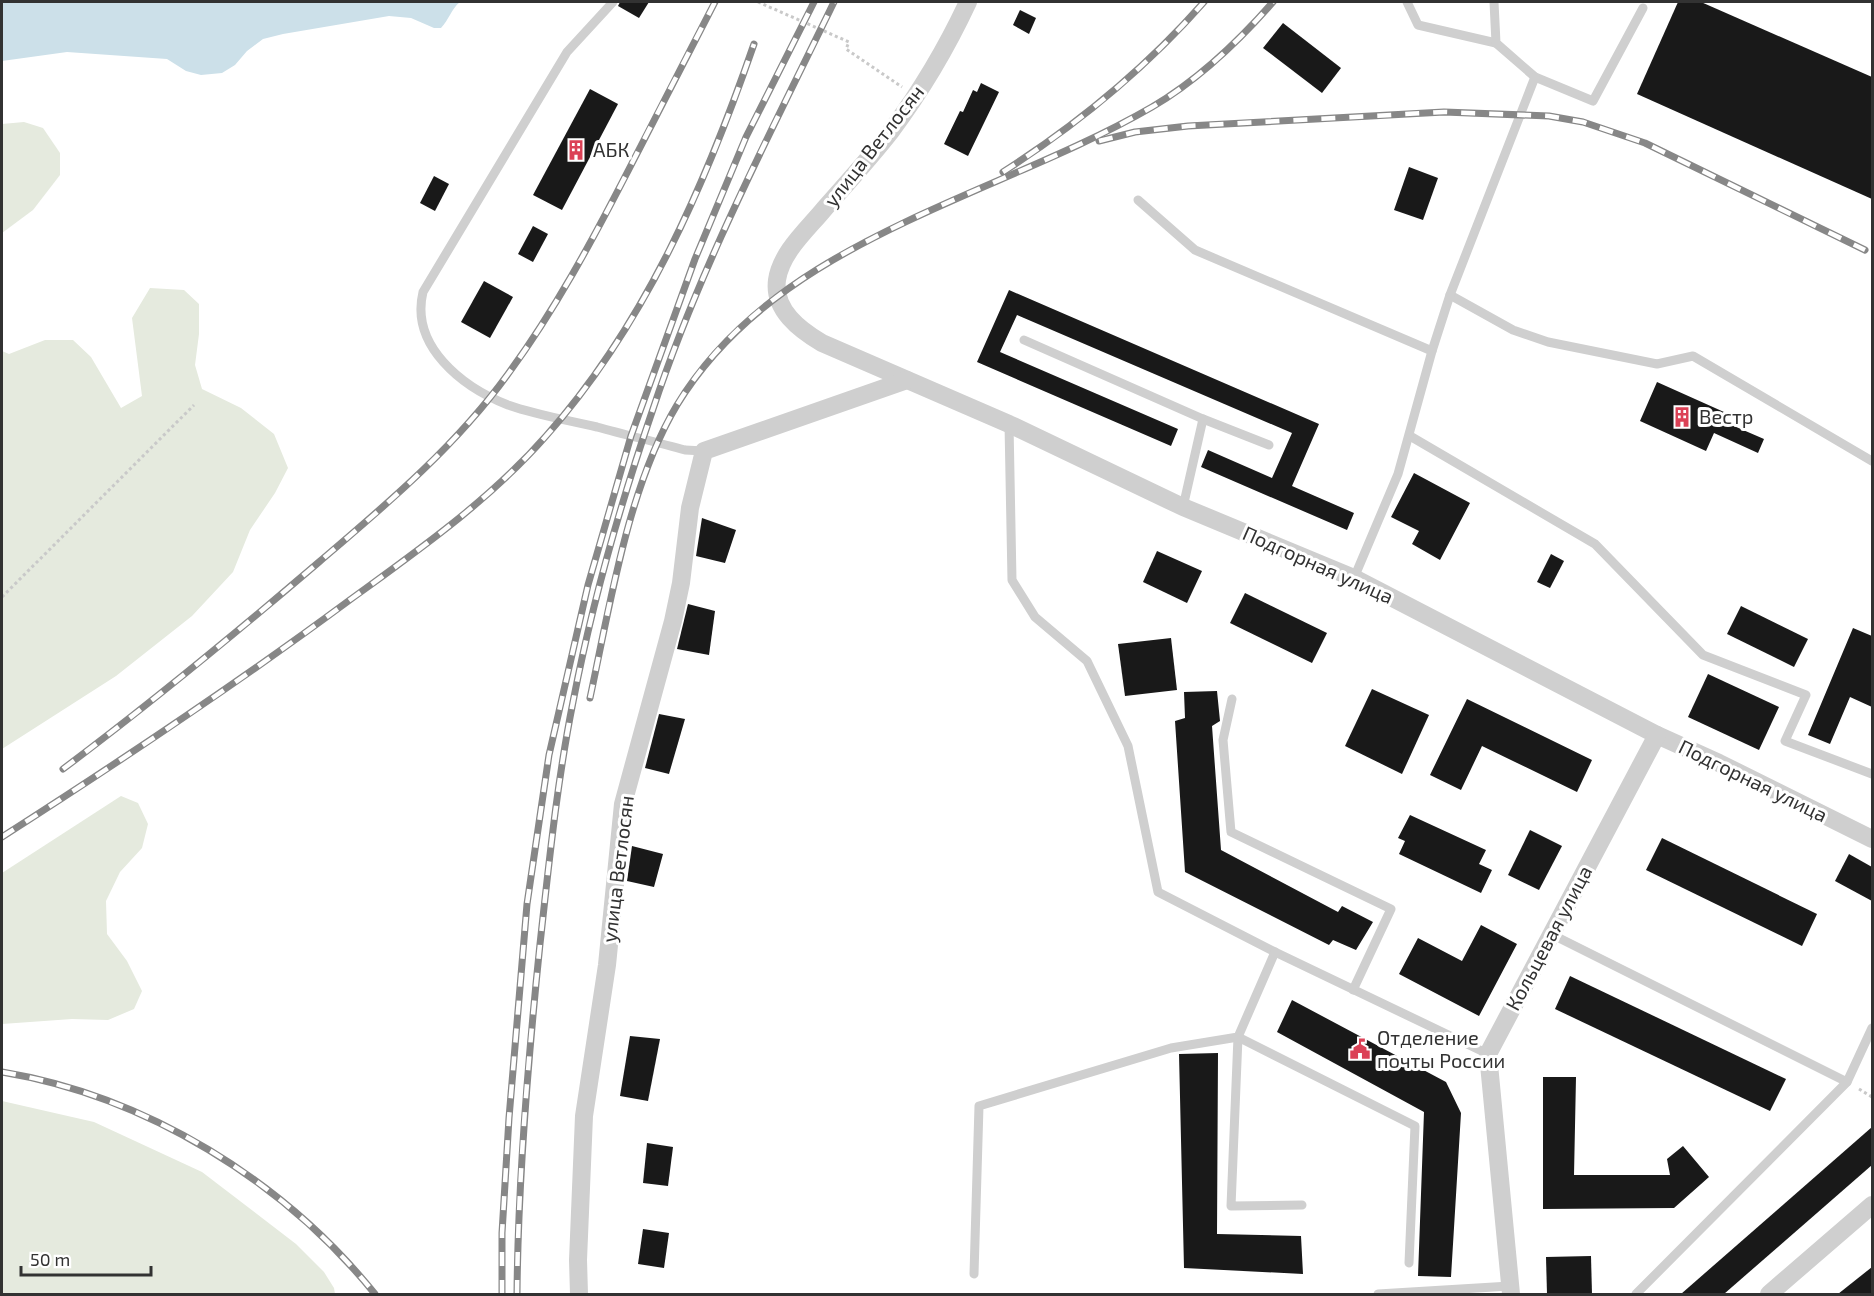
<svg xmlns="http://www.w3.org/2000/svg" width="1874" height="1296" font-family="'Exo 2',sans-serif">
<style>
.green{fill:#e5eade}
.water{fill:#cce0e9}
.building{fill:#191919}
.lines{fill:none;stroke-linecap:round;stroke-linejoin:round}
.path{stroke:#c9c9c9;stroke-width:3;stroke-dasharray:3 3;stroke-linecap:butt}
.service{stroke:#cfcfcf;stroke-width:9}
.minor{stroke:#cfcfcf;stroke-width:18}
.rail-casing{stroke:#878787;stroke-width:7}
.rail{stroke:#fff;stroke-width:4.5;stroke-dasharray:14;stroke-linecap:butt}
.labels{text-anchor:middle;stroke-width:6;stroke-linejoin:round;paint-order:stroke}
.street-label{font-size:20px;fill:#323232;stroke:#fff}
.poi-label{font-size:20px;fill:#323232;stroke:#fff;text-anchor:start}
</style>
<rect width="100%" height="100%" fill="#fff"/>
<g class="green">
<polygon points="24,122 43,128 60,153 60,175 33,210 2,233 2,124"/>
<polygon points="150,288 184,290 199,304 199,334 195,365 202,389 241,408 274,434 288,468 275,493 250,530 233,572 192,616 116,676 2,749 2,351 9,354 45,340 73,340 91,357 121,408 142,396 132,318"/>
<polygon points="121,796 138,803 148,824 142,848 120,872 106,901 107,934 127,961 142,991 134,1009 108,1020 72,1019 2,1024 2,873"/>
<polygon points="2,1101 94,1122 202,1172 296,1244 324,1272 334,1288 335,1294 2,1294"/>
</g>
<path class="water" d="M2,2H460C451,9 449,20 441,28H434L411,18L389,16L283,34L263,39L247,51L235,65L222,73L201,75L186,71L167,59L67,52L2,61Z"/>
<g class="building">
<polygon points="620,2 649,2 639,18 618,6"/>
<polygon points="1678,2 1701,2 1872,77 1872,199 1637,94"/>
<polygon points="1020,10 1036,18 1029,34 1013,25"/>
<polygon points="1283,23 1341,68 1322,93 1263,48"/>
<polygon points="981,83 999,92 968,156 944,144 960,111 963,112 973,90 977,92"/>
<polygon points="590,89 618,104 562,210 533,195"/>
<polygon points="1409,167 1438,178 1423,220 1394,210"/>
<polygon points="434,176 449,184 435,211 420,203"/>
<polygon points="533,226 548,234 533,262 518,254"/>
<polygon points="484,281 513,297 490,338 461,322"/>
<polygon points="1009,290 1319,424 1292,486 1354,513 1347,530 1201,467 1208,450 1272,478 1292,433 1017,315 1000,352 1178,429 1171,446 977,362"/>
<polygon points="1657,382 1724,412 1720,420 1764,439 1758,453 1714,433 1706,451 1640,421"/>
<polygon points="1414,473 1470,503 1440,560 1412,544 1419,531 1391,517"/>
<polygon points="702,518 736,530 725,563 696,556"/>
<polygon points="1157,551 1202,571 1187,603 1143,582"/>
<polygon points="1551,554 1564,561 1550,588 1537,582"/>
<polygon points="1245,593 1327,633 1312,663 1230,623"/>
<polygon points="688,604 715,611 709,655 677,649"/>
<polygon points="1741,606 1808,639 1794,667 1727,634"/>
<polygon points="1853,628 1872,636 1872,707 1850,697 1830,744 1808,735"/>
<polygon points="1171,638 1177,690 1125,696 1118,644"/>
<polygon points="1708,674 1779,707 1759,750 1688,717"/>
<polygon points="1372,689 1429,715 1402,774 1345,746"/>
<polygon points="1217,691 1220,721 1212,726 1221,850 1338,912 1342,906 1373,922 1356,950 1333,940 1329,945 1185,872 1175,721 1185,718 1184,692"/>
<polygon points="1467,699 1592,760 1577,792 1482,746 1461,790 1430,775"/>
<polygon points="659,714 685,719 669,774 645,768"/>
<polygon points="1410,815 1486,850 1479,864 1492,870 1481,893 1399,854 1405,841 1398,838"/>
<polygon points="1530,830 1562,846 1539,890 1508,875"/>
<polygon points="1662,838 1817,914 1802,946 1646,870"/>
<polygon points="632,846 663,854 654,887 627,881"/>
<polygon points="1849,854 1872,867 1872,901 1835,881"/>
<polygon points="1481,925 1517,944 1479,1016 1399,974 1418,938 1462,961"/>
<polygon points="1570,976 1786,1079 1770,1111 1555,1009"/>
<polygon points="1292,1000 1446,1082 1461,1113 1451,1277 1418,1276 1424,1112 1277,1032"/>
<polygon points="630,1036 660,1039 648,1101 620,1096"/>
<polygon points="1218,1053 1217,1234 1301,1236 1303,1274 1184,1268 1179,1054"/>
<polygon points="1543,1077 1576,1077 1574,1175 1670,1175 1667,1159 1683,1146 1709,1177 1674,1208 1543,1209"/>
<polygon points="1872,1127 1872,1165 1724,1294 1681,1294"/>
<polygon points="647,1143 673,1147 668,1186 643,1183"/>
<polygon points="643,1229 669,1233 664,1268 638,1264"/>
<polygon points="1591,1256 1592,1294 1547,1294 1546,1257"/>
<polygon points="1872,1267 1872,1294 1838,1294"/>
</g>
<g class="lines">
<g class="path">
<polyline points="758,2 849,42 846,49 902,87"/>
<polyline points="2,597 194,405"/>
<polyline points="1859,1089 1872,1097"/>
</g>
<g class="service">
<path d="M613,2L567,52L423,292C410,346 462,387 508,405C536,415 567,420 597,427C626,435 656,442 685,450L704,451"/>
<polyline points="1407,2 1418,25 1496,43"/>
<polyline points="1494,2 1496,43 1535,77 1593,101 1643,8"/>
<polyline points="1138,200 1195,250 1432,351"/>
<polyline points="1450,295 1513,330 1548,342 1657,364 1693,356 1872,461"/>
<polyline points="1024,340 1203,419 1269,445"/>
<polyline points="1009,424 1012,580 1035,617 1087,661 1128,746 1158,892 1275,952 1488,1054"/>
<polyline points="1410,436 1595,544 1703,655 1806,695 1785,741 1872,774"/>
<polyline points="1183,507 1203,419"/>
<polyline points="1354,578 1398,474 1432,351 1450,295 1535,77"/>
<polyline points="1232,699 1223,740 1231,832 1391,909 1353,990"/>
<polyline points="1551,934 1847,1082"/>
<polyline points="1302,1205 1231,1206 1238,1037 1415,1126 1409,1263"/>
<polyline points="974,1274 979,1106 1171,1048 1238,1037 1275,952"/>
<polyline points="1378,1294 1510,1286"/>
<polyline points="1636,1294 1847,1082 1872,1028"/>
</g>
<g class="minor">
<path d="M968,2C947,47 921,91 891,131C870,158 847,183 825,208C808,229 781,252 777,280C773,310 800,330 822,343L1009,424L1183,507L1354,578L1657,735L1719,763L1872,839"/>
<polyline points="579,1294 578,1260 584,1116 607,965 623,804 673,621 681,583 690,508 704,451 907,380"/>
<polyline points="1511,1294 1488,1054 1657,735"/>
<polyline points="1769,1294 1872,1205"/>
</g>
<g class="rail-casing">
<g id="rail">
<polyline points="1099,141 1135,132 1188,126 1444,112 1549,116 1583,122 1645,143 1865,250"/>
<path d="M1003,172C1078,124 1145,69 1204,2"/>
<path d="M590,698C610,605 628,487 677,405C777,239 995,198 1152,107C1198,80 1238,42 1273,2"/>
<path d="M63,769C151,703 236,633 319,562C387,504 455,447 508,374C555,310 592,241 628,171C657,114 686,58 715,2"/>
<path d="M2,837C119,762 235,685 347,602C417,551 489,501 546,436C645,325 706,183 754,44"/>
<path d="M2,1072C146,1096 284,1181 375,1294"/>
<polyline points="502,1294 502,1233 509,1118 527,904 549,755 588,585 631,436 695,259 746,137 814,2"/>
<path d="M517,1294C518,1177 528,1060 540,944C549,863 557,782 573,702C592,603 620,505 653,409C700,267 769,136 834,2"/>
</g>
</g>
<use href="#rail" class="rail"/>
</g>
<defs>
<g id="building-bare" transform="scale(1.62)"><path d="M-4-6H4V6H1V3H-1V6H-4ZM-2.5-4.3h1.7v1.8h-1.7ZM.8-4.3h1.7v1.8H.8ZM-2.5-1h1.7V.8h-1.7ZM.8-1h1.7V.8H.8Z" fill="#db4156" stroke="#fff" stroke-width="2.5" paint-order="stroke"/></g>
<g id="civic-bare" transform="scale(1.62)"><path d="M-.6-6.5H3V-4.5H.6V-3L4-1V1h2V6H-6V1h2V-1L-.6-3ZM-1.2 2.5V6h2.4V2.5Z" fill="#db4156" stroke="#fff" stroke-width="2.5" paint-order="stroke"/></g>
</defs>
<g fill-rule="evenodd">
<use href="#building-bare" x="576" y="150"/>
<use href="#building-bare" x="1682" y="417"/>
<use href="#civic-bare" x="1360" y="1049"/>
</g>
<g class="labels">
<g class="street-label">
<text transform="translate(874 146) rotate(-52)" y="7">улица Ветлосян</text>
<text transform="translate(1318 565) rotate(24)" y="7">Подгорная улица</text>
<text transform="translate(1753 781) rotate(26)" y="7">Подгорная улица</text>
<text transform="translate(618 869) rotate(-83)" y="7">улица Ветлосян</text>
<text transform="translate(1549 938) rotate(-62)" y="7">Кольцевая улица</text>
</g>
<g class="poi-label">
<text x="593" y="157">АБК</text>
<text x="1699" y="424">Вестр</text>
<text x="1377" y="1045">Отделение<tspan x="1377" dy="23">почты России</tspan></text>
</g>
</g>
<rect width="1874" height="1296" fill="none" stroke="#323232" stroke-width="6"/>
<path d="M21 1266v9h130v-9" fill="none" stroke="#323232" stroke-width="3"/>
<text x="30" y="1266" font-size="18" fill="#323232" stroke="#ffffff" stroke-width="4.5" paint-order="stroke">50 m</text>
</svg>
